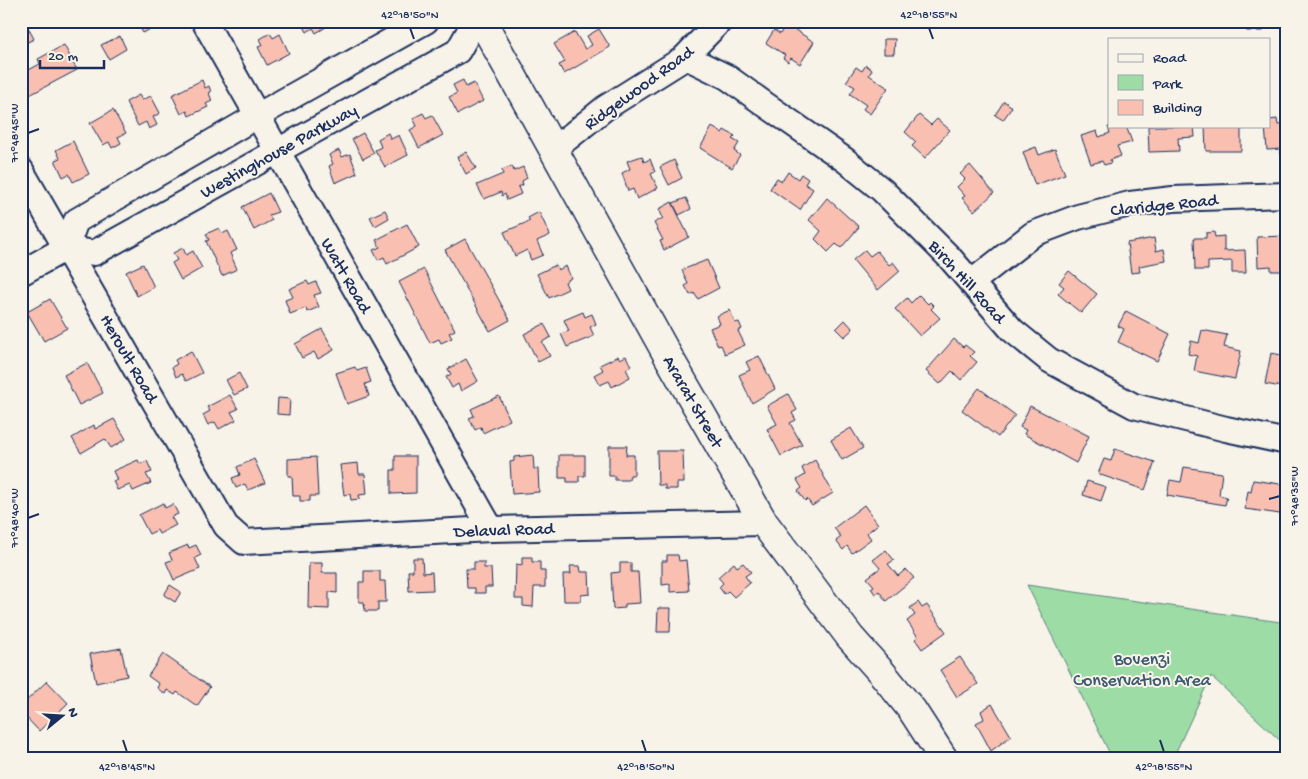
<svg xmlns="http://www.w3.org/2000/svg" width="1308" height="779" font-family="'Gochi Hand',sans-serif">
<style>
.park{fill:#9ddca4;stroke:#5c8681}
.building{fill:#f9bfb1;stroke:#1b2f5e}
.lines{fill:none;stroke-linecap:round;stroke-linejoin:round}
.street-casing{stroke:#1b2f5e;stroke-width:28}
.secondary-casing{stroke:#1b2f5e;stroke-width:31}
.street{stroke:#f7f3e8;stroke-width:24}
.secondary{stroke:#f7f3e8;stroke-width:28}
.ticks{fill:none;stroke:#1b2f5e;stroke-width:2}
.labels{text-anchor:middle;stroke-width:4;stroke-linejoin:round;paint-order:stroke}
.street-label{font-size:18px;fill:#1b2f5e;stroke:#f7f3e8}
.park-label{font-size:18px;fill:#3c5a70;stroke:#f7f3e8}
.neatline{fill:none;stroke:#1b2f5e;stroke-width:2}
.ticks-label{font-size:12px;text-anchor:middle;fill:#1b2f5e}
</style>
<rect width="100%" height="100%" fill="#f7f3e8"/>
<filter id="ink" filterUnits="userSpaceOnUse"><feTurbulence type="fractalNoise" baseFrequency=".02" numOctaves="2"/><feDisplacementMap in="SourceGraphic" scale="10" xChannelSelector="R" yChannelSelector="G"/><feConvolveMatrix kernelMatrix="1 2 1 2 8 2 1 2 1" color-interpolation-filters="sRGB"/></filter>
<g filter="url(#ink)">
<polygon class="park" points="1027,585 1287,623 1287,747 1211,676 1173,758 1112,758"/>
<g class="building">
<polygon points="21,21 25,21 34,39 21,45"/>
<polygon points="136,21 159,21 160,24 143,33"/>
<polygon points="301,21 326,21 323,23 326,27 316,33 313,28 307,32"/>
<polygon points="535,21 549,21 537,27"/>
<rect x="1247" y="21" width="16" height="10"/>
<polygon points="786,24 814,42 800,64 791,58 788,62 783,58 785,55 766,43 774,30 780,34"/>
<polygon points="599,29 610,47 564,74 559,65 565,62 554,44 575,32 585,49 592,45 587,36"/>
<polygon points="270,33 273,38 280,34 289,53 267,65 258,47 263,45 260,39"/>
<polygon points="120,36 126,49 109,59 101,45"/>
<polygon points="884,39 895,39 894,54 884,54"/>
<polygon points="64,45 77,70 22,99 21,80 24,79 21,74 40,64 38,59"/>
<polygon points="866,65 872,70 869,75 888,88 870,114 863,109 866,105 850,94 855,87 846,82 856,67 862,71"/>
<polygon points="202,80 205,88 209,86 211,92 209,93 212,101 206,104 208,107 189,116 187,111 181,114 172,95"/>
<polygon points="463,80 466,87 474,83 483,101 458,114 449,97 457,93 453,85"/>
<polygon points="139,95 142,100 151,96 160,113 153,117 157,125 149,129 146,122 138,126 126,102"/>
<polygon points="1004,101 1012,107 1003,120 995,115"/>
<polygon points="113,110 126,133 118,137 121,143 112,148 109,142 103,145 90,123"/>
<polygon points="423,113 426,118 432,115 443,135 419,148 410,130 417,126 413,118"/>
<polygon points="919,115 931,125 937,119 950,130 925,158 912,146 916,142 905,132"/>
<polygon points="1277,119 1278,125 1287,124 1287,154 1280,154 1280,149 1267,150 1265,126 1269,126 1269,120"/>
<polygon points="1111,126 1126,126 1132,142 1117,146 1121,156 1110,160 1111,163 1104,165 1102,161 1091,164 1081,136 1097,131 1099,137 1110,133 1108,127"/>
<polygon points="1148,126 1194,126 1195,137 1178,138 1179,151 1149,152"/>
<polygon points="1205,126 1246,126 1246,129 1241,129 1241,151 1206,151"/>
<polygon points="712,127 722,133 724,130 735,136 732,139 739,143 734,151 740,155 732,168 700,148"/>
<polygon points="363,133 374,153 363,159 352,139"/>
<polygon points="388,133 391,139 399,135 408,155 385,167 375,150 381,147 378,139"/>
<polygon points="73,141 89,174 73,182 69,174 63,177 55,160 60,158 56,150"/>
<polygon points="1036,147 1039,155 1055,149 1065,174 1035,185 1023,152"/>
<polygon points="339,150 342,157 350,154 357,173 335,183 329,166 333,164 329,155"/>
<polygon points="466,152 476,168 466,174 457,157"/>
<polygon points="642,156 644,162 650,159 655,172 651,174 658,188 637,199 633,189 628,191 622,173 630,169 627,161"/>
<polygon points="674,160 682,178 669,185 660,167"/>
<polygon points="970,165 994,193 974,211 962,198 965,196 957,187 965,179 960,174"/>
<polygon points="512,166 514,171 523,167 527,178 522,181 523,185 518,187 521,194 507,200 505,194 502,196 501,192 484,199 477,185 503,174 502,170"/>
<polygon points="788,172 798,179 801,174 808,179 805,184 813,189 800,210 770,189 777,178 782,181"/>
<polygon points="269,193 278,212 269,215 272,220 254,230 242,207"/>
<polygon points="686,198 691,209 679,215 673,203"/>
<polygon points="827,198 859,227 841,248 836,244 828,252 815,239 821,231 809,220"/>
<polygon points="672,202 689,237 664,250 660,241 663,240 654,223 663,218 659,209"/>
<polygon points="385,210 389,218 375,226 370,217"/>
<polygon points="539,212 550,235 537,241 543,255 531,260 527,250 515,256 504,232 530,221 528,218"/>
<polygon points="407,224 419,247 387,264 384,257 378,260 373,250 380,247 376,240"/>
<polygon points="219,228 222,234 228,231 237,250 230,253 237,269 222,276 206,241 209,240 206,234"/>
<polygon points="1214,232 1215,237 1224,236 1224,251 1245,250 1246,273 1232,273 1232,261 1208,262 1208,270 1195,270 1194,238 1206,238 1206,233"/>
<polygon points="1287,236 1287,271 1271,271 1271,266 1258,267 1257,237"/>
<polygon points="1154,238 1156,251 1164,249 1166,261 1139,266 1140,272 1131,273 1127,243"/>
<polygon points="465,239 510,320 490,331 445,250"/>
<polygon points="183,248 186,255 193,251 202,268 181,280 172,263 177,260 173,253"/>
<polygon points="865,250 870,256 877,251 889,265 893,262 900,271 878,290 853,260"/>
<polygon points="707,260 719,288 698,299 694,293 690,295 685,286 688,284 682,270"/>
<polygon points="143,264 154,287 137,296 126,272"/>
<polygon points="556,265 558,270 566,266 571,278 565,282 568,289 549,298 537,274"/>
<polygon points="424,269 455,330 449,333 452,338 441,343 439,339 430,343 399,282"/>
<polygon points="1069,271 1097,294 1081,313 1058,294 1064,287 1059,283"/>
<polygon points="307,281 309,285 316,282 321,293 314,295 319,307 307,312 306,308 290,314 285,300 293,297 289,289"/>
<polygon points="919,295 928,304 930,302 934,306 931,309 940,318 920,336 895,309 907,298 911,303"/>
<polygon points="50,299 67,328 44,341 27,312"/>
<polygon points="730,310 735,323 739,322 742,329 738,331 745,345 725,354 721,345 718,346 710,328 720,324 717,316"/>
<polygon points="1126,311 1170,334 1157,361 1118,342 1124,329 1118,326"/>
<polygon points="583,312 585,317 592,314 596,324 590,327 594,336 567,347 561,334 569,331 564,320"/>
<polygon points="845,320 853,329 844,337 836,329"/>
<polygon points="544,324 551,337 542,342 550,356 538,362 524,334"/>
<polygon points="322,329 334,350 318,359 314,352 302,358 295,344"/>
<polygon points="1202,330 1227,335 1224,347 1241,351 1235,379 1194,371 1197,356 1188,354 1191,341 1199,343"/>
<polygon points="954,339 963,347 965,345 974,352 970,356 977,362 961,380 952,371 940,384 926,371"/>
<polygon points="191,351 202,373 186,381 182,374 176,377 172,367 177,364 175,360"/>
<polygon points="1271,353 1287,356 1287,388 1265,384"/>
<polygon points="618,356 620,359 626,356 631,366 626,369 630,377 612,387 609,381 600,385 594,375 603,370 600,365"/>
<polygon points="759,356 775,389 752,403 739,375 750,370 746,362"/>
<polygon points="466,359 478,381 461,391 458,384 452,388 446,377 451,374 448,369"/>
<polygon points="87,363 103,393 79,405 64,375"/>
<polygon points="355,367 357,371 366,368 371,382 365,384 369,396 347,404 336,373"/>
<polygon points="239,373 247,389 234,395 226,380"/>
<polygon points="979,388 1015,415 998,437 962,410"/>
<polygon points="788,394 797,410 792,413 796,420 790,423 802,445 781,456 767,429 777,424 767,406"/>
<polygon points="230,395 238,409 231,412 236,420 219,429 215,422 208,425 203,415 210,411 207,407"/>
<polygon points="499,396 510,420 483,433 481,427 475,430 469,418 474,416 471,409"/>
<polygon points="278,398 290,399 289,415 277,414"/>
<polygon points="1030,406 1089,436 1076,463 1024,434 1026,430 1020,427"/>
<polygon points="114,419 126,439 111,448 105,439 81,453 72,438 94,425 95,429"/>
<polygon points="851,428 863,448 842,460 831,440"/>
<polygon points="609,446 627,446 626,455 634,455 634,475 630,475 629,480 615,480 615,476 609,476"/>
<polygon points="1115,449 1155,462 1145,490 1098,474 1104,459 1111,461"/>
<polygon points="657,451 683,451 684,483 677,483 677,489 665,489 665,485 658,485"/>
<polygon points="533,455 534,469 538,469 539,492 512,494 510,462 514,461 514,457"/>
<polygon points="559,455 585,455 585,476 579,476 579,482 567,482 567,478 559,478"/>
<polygon points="395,456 416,456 416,493 391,494 391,470 395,470"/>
<polygon points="316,457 318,496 310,496 310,501 300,501 300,496 293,496 292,476 288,476 288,459"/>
<polygon points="254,459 265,483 248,490 245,484 236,488 232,478 240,475 237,467"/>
<polygon points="138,460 140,464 147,461 152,472 146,474 151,483 133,491 130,485 117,490 113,481 117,480 113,471"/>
<polygon points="815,460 833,493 812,506 807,499 805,501 798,491 802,488 797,480 805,475 802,468"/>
<polygon points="358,463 359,474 365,474 367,494 359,495 360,499 351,500 350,494 344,495 340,465"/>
<polygon points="1184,467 1222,473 1219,495 1227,497 1225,505 1167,495 1170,480 1181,482"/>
<polygon points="1253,480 1287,485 1287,515 1245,509 1248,491 1251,492"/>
<polygon points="1087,481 1106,487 1101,501 1083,495"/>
<polygon points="163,503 165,508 173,504 178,514 171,517 176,525 159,534 157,530 149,534 139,515"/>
<polygon points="864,505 878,524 867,533 871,539 852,553 847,546 843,550 836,541 841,537 834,528"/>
<polygon points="188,545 189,548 196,545 201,555 195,558 200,569 174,580 166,562 172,560 169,553"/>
<polygon points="886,550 894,560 888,564 898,576 906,569 914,578 886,601 879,591 875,594 871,588 874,586 867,578 880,568 873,560"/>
<polygon points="667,555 678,555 679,561 686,560 689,591 670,592 670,584 662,585 662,561 667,561"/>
<polygon points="522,557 532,557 532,562 540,562 540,571 545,571 545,587 534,587 533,607 523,606 523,599 515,599 516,564 522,565"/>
<polygon points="413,558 422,558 423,573 432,572 433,590 409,591 408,571 413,571"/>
<polygon points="474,562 484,562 484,568 491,568 492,587 485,587 485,593 475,593 475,588 467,588 466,569 474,569"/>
<polygon points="309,563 322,563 322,573 337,573 337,593 329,592 329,609 308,608"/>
<polygon points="620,563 631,563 631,572 638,572 640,603 625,604 625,608 613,609 611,573 620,572"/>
<polygon points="734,563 737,567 743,563 751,572 745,576 750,583 734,597 728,591 724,594 719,587 723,583 718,577"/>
<polygon points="570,566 580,566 581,572 589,572 590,594 581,595 581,601 564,601 563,574 571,574"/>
<polygon points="364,571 380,571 380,581 385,581 386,602 378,602 378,611 365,611 364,602 359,602 359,582 364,582"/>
<polygon points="170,585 181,592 175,602 164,595"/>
<polygon points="918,602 922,608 927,605 946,632 922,649 915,639 918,637 907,621 915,615 910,608"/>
<polygon points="658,608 671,608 670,632 657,632"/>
<polygon points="121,648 127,676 96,683 90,654"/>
<polygon points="163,654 210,687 197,706 177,692 175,695 167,690 165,694 157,688 159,684 148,676"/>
<polygon points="960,657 978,684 957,697 940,670"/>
<polygon points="47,681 68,703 39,731 21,712 21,706"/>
<polygon points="992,704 1011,736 991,751 976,723 984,719 981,711"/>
</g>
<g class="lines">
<g class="street-casing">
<g id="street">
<polyline points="204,21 491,529"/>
<polyline points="683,59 686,57 727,77 766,105 845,160 882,190 950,258 1012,330 1049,360 1134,406 1226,429 1287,442"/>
<polyline points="552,148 568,138 605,108 683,59 720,21"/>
<polyline points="21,170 226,526 244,542 491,529 764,523"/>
<polyline points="66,248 76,221 257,116 426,21"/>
<polyline points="21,273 66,248 94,253 458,51 475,21"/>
<polyline points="972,282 1033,234 1078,217 1130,204 1173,199 1287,195"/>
</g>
</g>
<g class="secondary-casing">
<polyline id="secondary" points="482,21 668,356 764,523 850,637 882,673 912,710 943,758"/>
</g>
<use href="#street" class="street"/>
<use href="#secondary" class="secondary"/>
</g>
</g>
<path class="ticks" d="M410,28L414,39M929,28L933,39M28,133L39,129M1269,499L1280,496M28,518L39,514M123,740L127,752M642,740L646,752M1160,740L1164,752"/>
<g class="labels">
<g class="street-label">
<text transform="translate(638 87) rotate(-36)" y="6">Ridgewood Road</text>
<text transform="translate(278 150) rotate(-29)" y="6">Westinghouse Parkway</text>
<text transform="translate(1164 204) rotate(-6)" y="6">Claridge Road</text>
<text transform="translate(347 275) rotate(60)" y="6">Watt Road</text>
<text transform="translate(968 281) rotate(48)" y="6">Birch Hill Road</text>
<text transform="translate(130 358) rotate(60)" y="6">Heroult Road</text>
<text transform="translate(694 401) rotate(60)" y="6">Ararat Street</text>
<text transform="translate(504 529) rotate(-2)" y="6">Delaval Road</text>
</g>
<g class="park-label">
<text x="1142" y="664">Bovenzi<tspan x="1142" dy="21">Conservation Area</tspan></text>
</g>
</g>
<rect width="1308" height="779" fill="none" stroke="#f7f3e8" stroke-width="55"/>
<rect x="1108" y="38" width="162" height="90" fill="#f7f3e8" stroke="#9fa5b1"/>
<rect x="1118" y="54" width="25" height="8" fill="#f7f3e8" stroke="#9fa5b1"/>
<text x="1153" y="62" font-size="15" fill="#1b2f5e">Road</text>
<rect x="1118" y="75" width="25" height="15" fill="#9ddca4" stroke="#9fa5b1"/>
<text x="1153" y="88" font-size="15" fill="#1b2f5e">Park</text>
<rect x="1118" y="100" width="25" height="15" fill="#f9bfb1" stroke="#9fa5b1"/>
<text x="1153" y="112" font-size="15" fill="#1b2f5e">Building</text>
<g transform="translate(62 716) rotate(72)" stroke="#f7f3e8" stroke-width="4" paint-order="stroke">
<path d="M0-4L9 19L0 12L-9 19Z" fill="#1b2f5e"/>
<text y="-8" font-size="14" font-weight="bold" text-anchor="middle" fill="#1b2f5e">N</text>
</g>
<path d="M40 60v8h64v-8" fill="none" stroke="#1b2f5e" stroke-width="2.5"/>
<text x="48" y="60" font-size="15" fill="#1b2f5e" stroke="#f7f3e8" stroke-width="4" paint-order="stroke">20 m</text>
<rect x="28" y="28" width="1252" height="724" class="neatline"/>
<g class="ticks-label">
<text x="410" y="18">42°18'50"N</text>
<text x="929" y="18">42°18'55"N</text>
<text transform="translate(14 133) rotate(-90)" y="4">71°48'45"W</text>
<text transform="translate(1294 496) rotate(-90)" y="4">71°48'35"W</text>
<text transform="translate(14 518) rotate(-90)" y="4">71°48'40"W</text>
<text x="127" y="770">42°18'45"N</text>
<text x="646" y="770">42°18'50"N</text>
<text x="1164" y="770">42°18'55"N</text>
</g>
</svg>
